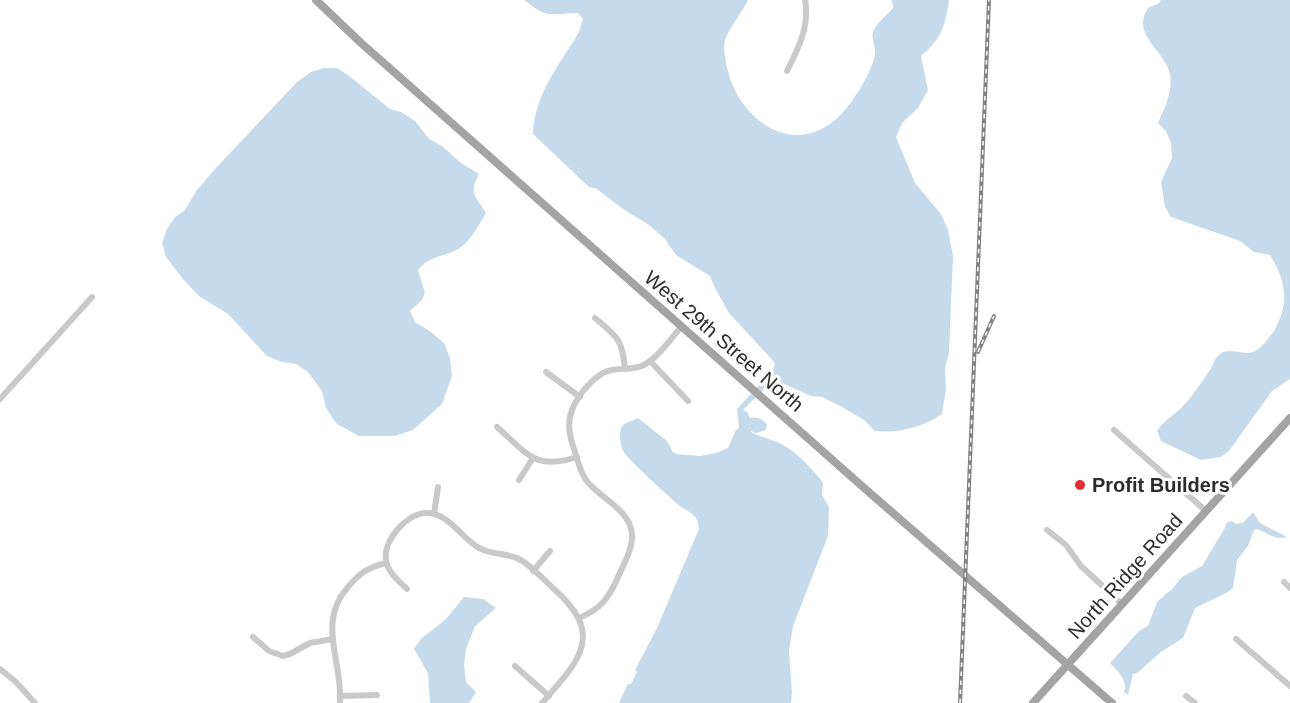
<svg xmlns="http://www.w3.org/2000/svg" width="1290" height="703" font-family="Arial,sans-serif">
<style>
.water{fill:#c5daea}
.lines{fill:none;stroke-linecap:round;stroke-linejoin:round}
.minor{stroke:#c9c9c9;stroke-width:6}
.major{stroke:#a4a4a4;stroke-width:8}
.rail-casing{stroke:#818181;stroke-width:4}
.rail{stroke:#fff;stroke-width:1.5;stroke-dasharray:4.5;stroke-linecap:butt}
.poi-dot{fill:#e22e36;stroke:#fff;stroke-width:2}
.labels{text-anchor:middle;stroke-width:6;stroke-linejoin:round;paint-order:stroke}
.street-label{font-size:20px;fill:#2c2c2c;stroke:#fff}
.poi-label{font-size:20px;font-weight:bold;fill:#2c2c2c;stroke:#fff;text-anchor:start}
</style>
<rect width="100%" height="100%" fill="#fff"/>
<g class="water">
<path d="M524,0H748C742,13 730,26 725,40C723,48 725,59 727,67C737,117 790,158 835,120C850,108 872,73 875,54C876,46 871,39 873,32C877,21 887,16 893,8L892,0H949C945,26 942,38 921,56L928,90L918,108L902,123L896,137L915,183L941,214L948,230L953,256L949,353L945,368L946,389L942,414C921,428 899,433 875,431L864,420L842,407L822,397L811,396L777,381L768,385L743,410L747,412L750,418C757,416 763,419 767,425L766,430L756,433L751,431V432C758,436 766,438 774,441C793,447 810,467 823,482L822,495L829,507L828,536L793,626L789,651L792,692L791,703H619L628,684H631L637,672L635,670L657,628L699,529C698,514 691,514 680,506C672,500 627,458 623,451C620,444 619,435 621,428L624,424L638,418L667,441L673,452L677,454L700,456L716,453L728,448L736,430L739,428L737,409L761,383L772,373L775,363L729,313L715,288L710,276L676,255L664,238L649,225L620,207L597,189L589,187L533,134C534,105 548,80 564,56C572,43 580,34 583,19L578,13C550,14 548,19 524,0Z"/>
<path d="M1161,0H1290V379L1272,391L1229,451L1221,457L1201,460L1161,441L1157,431C1167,417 1173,417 1183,406C1192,397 1200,384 1208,373C1212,368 1214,358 1220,354C1229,346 1244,357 1255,351C1263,347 1269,337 1274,331C1290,303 1286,281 1270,255L1254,252L1240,241L1171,217L1165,207L1161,182L1172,158L1171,143L1166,131L1158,123C1165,107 1173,92 1170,74C1165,50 1129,34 1149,7L1158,4Z"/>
<path d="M324,68H337L348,75L390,109L401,112L415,121L429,139L442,146L461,163L479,174C468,194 476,196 486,213C479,225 471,240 460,248C445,257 430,255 418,270L425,293L422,300L410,311L415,322L431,332L444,343L450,358L452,376L442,404L413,430L395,436H359L337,424L326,408L322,391L308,372L296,364L282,362L267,356L228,314L199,296L183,279L166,257L162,243L166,231L175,217L184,211L197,190L215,169L297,82L311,72Z"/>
<path d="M1253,512L1260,523L1287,537C1275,541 1267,532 1257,529L1254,530L1248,546L1237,560L1233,588L1228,592L1195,608L1183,638L1161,652L1137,673L1133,674L1128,695L1123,691L1125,690C1126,678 1118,672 1110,663L1139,631L1148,626L1157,602L1172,589L1182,577L1202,566L1226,526V523L1231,521L1237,524L1244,522Z"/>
<polygon points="464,597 483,599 496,608 475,626 466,649 464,665 466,682 476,692 469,703 430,703 428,673 414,649 421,639 446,619"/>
</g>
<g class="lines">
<g class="minor">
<path d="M787,71C798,49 810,26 805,0"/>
<path d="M595,318C617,337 622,338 625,369"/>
<polyline points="650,361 688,401"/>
<polyline points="546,372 580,397"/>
<polyline points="0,399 92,297"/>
<path d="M497,427C527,453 534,471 577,457"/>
<polyline points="1114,430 1206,511"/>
<polyline points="519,480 533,458"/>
<polyline points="434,514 438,487"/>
<polyline points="1047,530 1066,545 1081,566 1122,604"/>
<polyline points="533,571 550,551"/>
<polyline points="1284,582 1290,588"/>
<path d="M407,589C399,581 388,573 386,560C382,541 408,512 427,513C449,513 462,539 479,548C492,555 507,553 519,559C532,566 543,579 554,589C606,635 579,661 542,703"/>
<path d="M579,618C601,609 609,598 618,577C624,564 633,548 632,534C630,509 599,498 586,480C579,470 577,457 573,446C569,434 567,422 572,410C577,396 596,372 612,370C623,368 634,370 644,365C659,357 671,338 682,326"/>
<polyline points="253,637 269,651 283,656 290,654 310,643 333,639"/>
<polyline points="1236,639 1290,686"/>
<polyline points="515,666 549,696"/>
<polyline points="0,669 16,682 35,703"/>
<polyline points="340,696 377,695"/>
<polyline points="1186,696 1195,703"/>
<path d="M340,703C343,661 316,623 348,587C361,572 367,568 386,563"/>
</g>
<g class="major">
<polyline points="316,0 360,42 871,494 1112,703"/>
<polyline points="1033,703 1290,418"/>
</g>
<g class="rail-casing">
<g id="rail">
<polyline points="978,352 994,316"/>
<polyline points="960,703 989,0"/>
</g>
</g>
<use href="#rail" class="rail"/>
</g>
<circle class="poi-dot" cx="1080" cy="485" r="6"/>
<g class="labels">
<g class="street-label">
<text transform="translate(724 341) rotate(41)" y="7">West 29th Street North</text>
<text transform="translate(1125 576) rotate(-48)" y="7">North Ridge Road</text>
</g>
<g class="poi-label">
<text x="1092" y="492">Profit Builders</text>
</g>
</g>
</svg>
